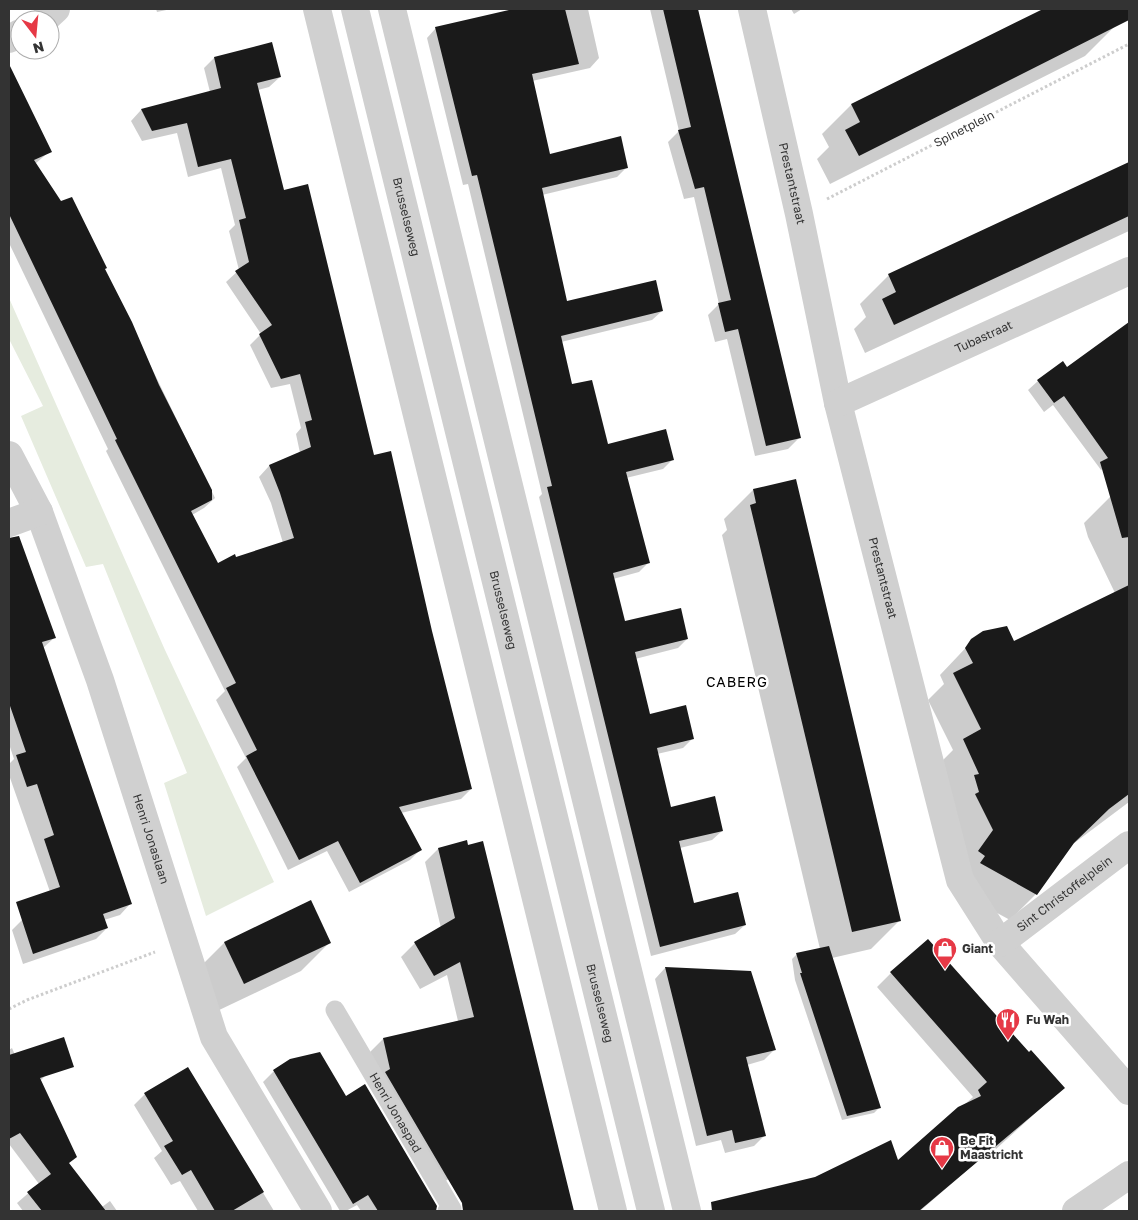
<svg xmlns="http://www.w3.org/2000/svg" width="1138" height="1220" font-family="'Golos Text',sans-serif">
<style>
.green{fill:#e6ecdf}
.shadow{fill:#0003}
.building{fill:#1a1a1a}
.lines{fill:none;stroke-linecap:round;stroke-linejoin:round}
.path{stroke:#cdcdcd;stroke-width:3;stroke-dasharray:2.5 2.5;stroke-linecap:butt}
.service{stroke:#d0d0d0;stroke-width:19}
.minor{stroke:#d0d0d0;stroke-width:28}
.tertiary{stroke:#d0d0d0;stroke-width:28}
.labels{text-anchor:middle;stroke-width:5;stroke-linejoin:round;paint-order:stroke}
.street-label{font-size:12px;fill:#333;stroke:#fff}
.poi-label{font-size:12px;font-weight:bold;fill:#333;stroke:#fff;text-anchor:start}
.neighbourhood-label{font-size:14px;letter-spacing:1px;fill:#000;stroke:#fff}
</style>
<rect width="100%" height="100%" fill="#fff"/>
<polygon class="green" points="9,298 165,650 274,882 206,916 164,783 187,773 103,564 86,567 21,416 43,406 9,339"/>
<g class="shadow">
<polygon points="156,9 171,9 157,12"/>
<polygon points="521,9 588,9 599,58 590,68 532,81 549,155 627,167 617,177 542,195 566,302 662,311 652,320 561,342 572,386 607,445 672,460 663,469 626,478 648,563 639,572 613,579 624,623 687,639 678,648 635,659 649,716 693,738 683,748 657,754 670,808 722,831 712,840 680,848 693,904 745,925 735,934 651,956 539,497 542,494 468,184 463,185 427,38 436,28"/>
<polygon points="650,9 696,9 799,438 788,449 755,456 727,339 715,342 708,315 719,304 694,197 684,199 668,142 679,131"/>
<polygon points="791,9 802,9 794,14"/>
<polygon points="1045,9 1105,9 1114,27 1085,56 830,184 817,159 829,147 822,134 851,105"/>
<polygon points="271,44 280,77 269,87 258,90 283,191 431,632 471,789 461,799 401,813 420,850 410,860 349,892 327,851 288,870 237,767 246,758 216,700 225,691 106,451 108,449 9,243 9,86 16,82 50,151 35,164 104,270 215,498 204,508 192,515 217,565 283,543 271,503 259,477 269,466 300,453 296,434 301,428 290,384 271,388 250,345 261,334 226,282 239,270 229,231 235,225 221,168 188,177 177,133 142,141 131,121 141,110 210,92 204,68 214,58"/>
<polygon points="1129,163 1129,231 865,353 854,329 866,317 860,304 889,275"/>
<polygon points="1129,323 1129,450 1101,470 1053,405 1044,412 1028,390 1038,381 1066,368"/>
<polygon points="795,481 900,920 871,949 832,958 879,1108 874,1113 842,1120 795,980 792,959 797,954 820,949 722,535 727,530 724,519 753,490"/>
<polygon points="1129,491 1129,802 1073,844 1036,894 1010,920 955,890 937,766 953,750 928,700 944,684 940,675 976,637 1013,642 1115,593 1088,537 1084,523 1110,497"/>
<polygon points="25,555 54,638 43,648 130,904 120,915 104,920 107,928 96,939 23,964 12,930 22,920 55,906 9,775 9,764 14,759 9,744 9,561"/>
<polygon points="482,843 573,1211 465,1211 462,1205 474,1164 432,1189 370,1052 383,1039 458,1021 447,975 420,989 401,957 415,943 441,928 425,862 438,849"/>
<polygon points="310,901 330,942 301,971 215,1012 195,972 224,943"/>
<polygon points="665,968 774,1050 764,1060 747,1065 765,1135 754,1146 725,1153 721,1140 696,1146 655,979"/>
<polygon points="891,973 1028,1054 1063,1088 996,1149 994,1147 920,1211 711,1211 722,1201 898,1163 973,1097 877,987"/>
<polygon points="12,1048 15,1055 45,1076 40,1081 68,1163 102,1207 110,1201 117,1211 23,1211 17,1203 39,1184 9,1144 9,1050"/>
<polygon points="188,1068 274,1211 198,1211 180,1181 171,1185 163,1172 154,1158 162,1151 134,1105 145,1094"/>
<polygon points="274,1071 345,1097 414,1199 393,1211 361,1211 357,1205 346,1211 340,1211 263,1082"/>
</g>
<g class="building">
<polygon points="513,9 565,9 579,64 532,74 550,154 621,136 628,168 542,188 567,301 656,280 663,311 561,336 572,384 592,380 608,444 666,429 674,460 626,472 650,563 613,573 625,621 681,608 688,639 635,652 650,714 686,705 694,739 657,748 671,807 715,796 723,831 679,841 694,903 738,892 746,925 660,947 547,487 552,486 477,175 472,176 435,27"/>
<polygon points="663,9 698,9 801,438 766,446 738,329 725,332 718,303 731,300 704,187 695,189 678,130 691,127"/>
<polygon points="1043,9 1129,9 1129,20 859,156 845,130 860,122 851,104"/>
<polygon points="272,42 281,77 257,83 284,190 308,184 374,455 391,451 432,631 472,789 399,807 422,850 360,883 338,841 299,860 246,756 257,750 226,688 236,683 115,440 117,439 9,214 9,64 52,152 34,160 61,201 72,197 107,268 105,269 132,322 159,385 212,490 212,500 191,511 218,563 235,554 236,557 294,538 280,493 269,465 311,447 305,422 312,420 300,374 281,379 259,334 272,325 235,271 249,262 239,220 246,218 231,159 198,167 187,123 152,131 141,109 221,88 214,57"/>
<polygon points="1129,162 1129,216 894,325 882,299 896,292 888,274"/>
<polygon points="1129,322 1129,537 1122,538 1100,462 1108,458 1064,396 1054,403 1037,380 1063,361 1067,367"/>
<polygon points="796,479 901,921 852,932 750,505 756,503 753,489"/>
<polygon points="19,536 56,638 42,642 132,904 103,914 108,928 33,954 16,902 60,887 44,839 54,835 37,784 27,787 16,755 26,752 9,703 9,538"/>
<polygon points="1129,585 1129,794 1109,809 1074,843 1037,895 980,863 985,856 978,851 993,830 975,794 979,792 974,775 979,774 963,739 981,729 953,673 973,663 965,648 971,639 983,631 1007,626 1014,641"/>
<polygon points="467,840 468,845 483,841 574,1211 463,1211 462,1203 385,1072 390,1069 383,1038 474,1017 460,962 434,976 414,942 455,918 438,848"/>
<polygon points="311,900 331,943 244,984 224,942"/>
<polygon points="928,939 1029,1052 1031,1050 1065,1088 919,1211 712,1211 711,1202 815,1177 891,1140 898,1160 958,1107 981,1096 978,1090 987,1082 890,972"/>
<polygon points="829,946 881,1108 847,1116 800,973 802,973 796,953"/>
<polygon points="665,967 751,971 776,1050 746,1057 766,1136 735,1143 732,1130 707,1136"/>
<polygon points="64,1037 74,1067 40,1078 77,1157 69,1163 106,1211 42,1211 27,1192 51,1174 20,1133 9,1139 9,1055"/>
<polygon points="320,1052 346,1096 365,1084 437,1206 436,1211 378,1211 368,1195 353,1204 273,1070 290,1059"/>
<polygon points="188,1067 264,1192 232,1211 215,1211 191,1170 182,1175 164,1146 173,1141 144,1093"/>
</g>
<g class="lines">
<g class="path">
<polyline points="827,199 1129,44"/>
<polyline points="9,1009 27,1000 155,952"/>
</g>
<path class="service" id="s1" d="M335,1010L452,1209L447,1211"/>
<g class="minor">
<polyline points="317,9 613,1211"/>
<polyline points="392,9 687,1211"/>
<path id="s2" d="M752,9L799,214L838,403L960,880L1000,943L1129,1091"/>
<polyline points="44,20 56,9"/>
<polyline points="9,39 20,33"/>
<path id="s3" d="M838,403L1129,271"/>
<path id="s4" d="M9,455L39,512L100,680L214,1037L318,1211"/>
<polyline points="9,523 39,512"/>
<path id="s5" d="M1000,943L1129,845"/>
</g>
<g class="tertiary">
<path id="s6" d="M355,9L651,1211"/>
<polyline points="1076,1211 1129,1175"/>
</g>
</g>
<defs>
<g id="shop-pin" transform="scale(1.25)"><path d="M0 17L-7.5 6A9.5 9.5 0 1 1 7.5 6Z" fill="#e63946" stroke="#fff"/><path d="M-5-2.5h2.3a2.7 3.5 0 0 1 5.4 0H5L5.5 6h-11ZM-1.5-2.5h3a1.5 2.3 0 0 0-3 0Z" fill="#fff"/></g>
<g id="restaurant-pin" transform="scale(1.25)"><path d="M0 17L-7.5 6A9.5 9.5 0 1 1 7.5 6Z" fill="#e63946" stroke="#fff"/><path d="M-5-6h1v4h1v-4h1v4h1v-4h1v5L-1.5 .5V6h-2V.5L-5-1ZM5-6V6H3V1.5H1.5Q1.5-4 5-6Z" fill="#fff"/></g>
</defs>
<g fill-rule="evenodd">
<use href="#shop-pin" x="945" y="949"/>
<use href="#restaurant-pin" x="1008" y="1020"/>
<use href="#shop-pin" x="942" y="1148"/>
</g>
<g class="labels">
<g class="street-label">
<text transform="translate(964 129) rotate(-27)" y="4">Spinetplein</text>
<text dy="4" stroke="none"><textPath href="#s2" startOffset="179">Prestantstraat</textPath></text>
<text dy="4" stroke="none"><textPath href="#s6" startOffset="214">Brusselseweg</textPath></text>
<text dy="4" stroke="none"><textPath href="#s3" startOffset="160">Tubastraat</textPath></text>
<text dy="4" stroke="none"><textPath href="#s2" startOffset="584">Prestantstraat</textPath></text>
<text dy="4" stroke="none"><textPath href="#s6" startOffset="619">Brusselseweg</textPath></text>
<text dy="4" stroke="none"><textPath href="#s4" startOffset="410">Henri Jonaslaan</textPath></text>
<text dy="4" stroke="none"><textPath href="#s5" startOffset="81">Sint Christoffelplein</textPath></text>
<text dy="4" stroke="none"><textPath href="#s6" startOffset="1024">Brusselseweg</textPath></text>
<text dy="4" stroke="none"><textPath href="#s1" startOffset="119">Henri Jonaspad</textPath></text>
</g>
<g class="poi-label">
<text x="962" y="953">Giant</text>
<text x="1026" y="1024">Fu Wah</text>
<text x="960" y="1145">Be Fit<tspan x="960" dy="14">Maastricht</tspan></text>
</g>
<g class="neighbourhood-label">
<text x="737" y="687">CABERG</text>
</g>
</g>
<rect width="1138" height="1220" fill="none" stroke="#333333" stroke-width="20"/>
<g transform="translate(35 35) rotate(164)"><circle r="24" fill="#ffffff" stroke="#adadad"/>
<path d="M0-4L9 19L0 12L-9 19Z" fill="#e63946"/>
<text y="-8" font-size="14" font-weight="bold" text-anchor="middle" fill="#333333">N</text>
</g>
</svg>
